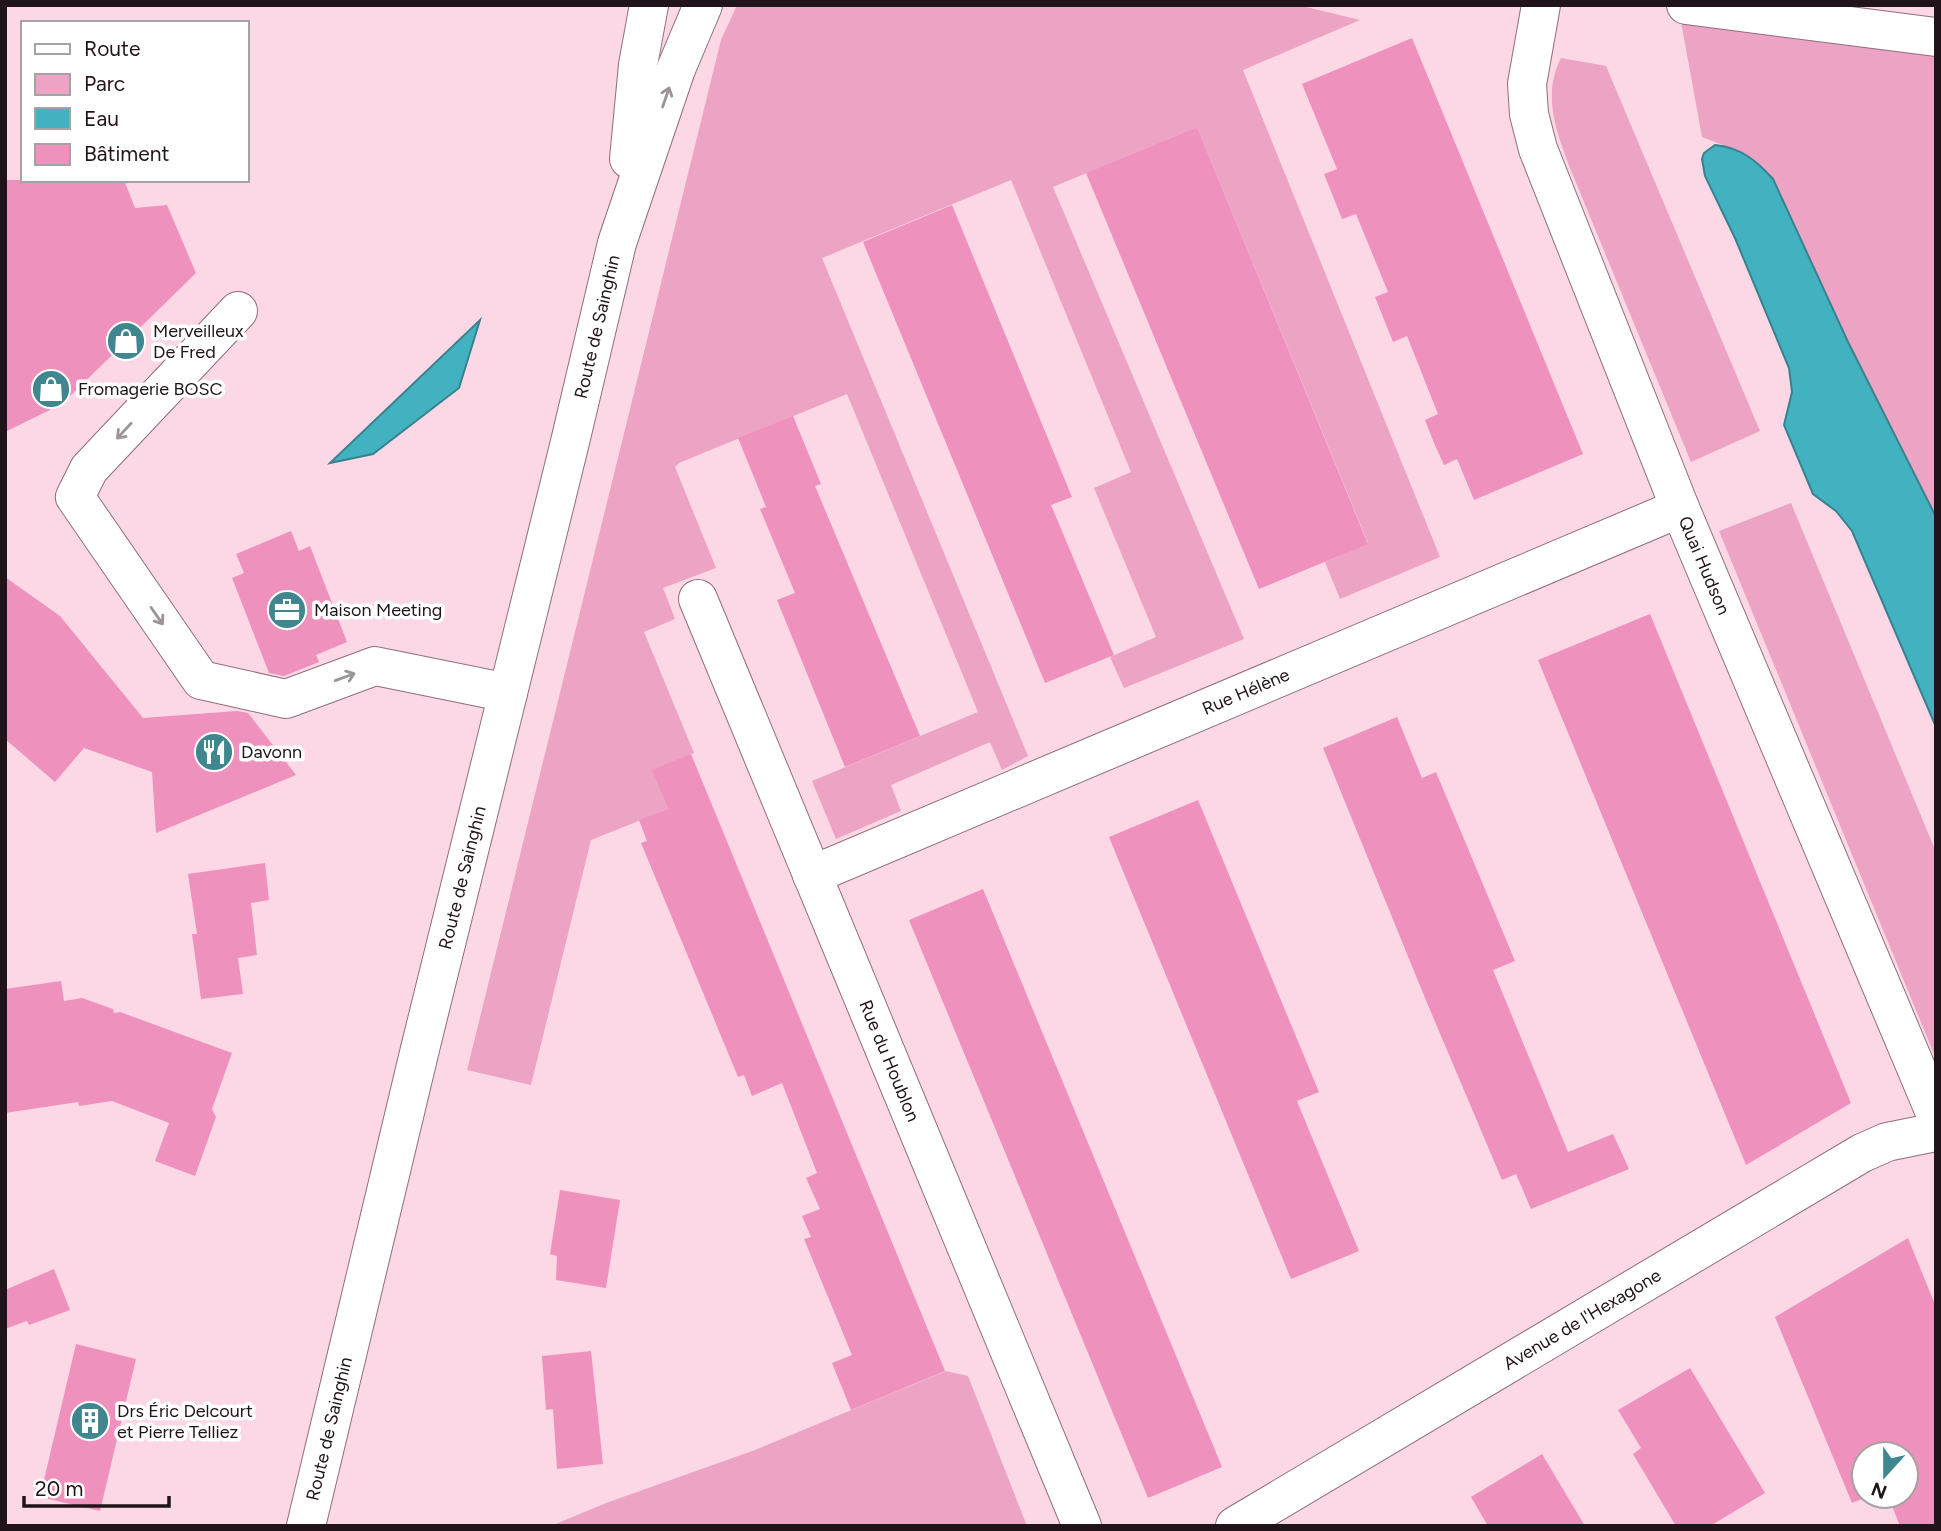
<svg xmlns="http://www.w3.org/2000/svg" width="1941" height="1531" font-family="Figtree,sans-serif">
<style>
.green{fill:#eda3c4}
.water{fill:#43b2c0;stroke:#38828e;stroke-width:2}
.building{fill:#ef91bd}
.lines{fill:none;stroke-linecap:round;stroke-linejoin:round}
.minor-casing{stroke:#8f6e7c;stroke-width:40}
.tertiary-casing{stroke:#8f6e7c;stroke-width:40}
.minor{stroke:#fff;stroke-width:38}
.tertiary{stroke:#fff;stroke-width:38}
.oneway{stroke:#9b9598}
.labels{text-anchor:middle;stroke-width:7;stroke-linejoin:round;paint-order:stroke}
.street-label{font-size:18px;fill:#201319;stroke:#fff}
.poi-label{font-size:18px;fill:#201319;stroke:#fff;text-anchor:start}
</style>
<rect width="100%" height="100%" fill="#fcd7e6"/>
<g class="green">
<polygon points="737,5 1298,5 1360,20 1243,70 1440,557 1340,599 1325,562 1368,543 1197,127 1053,187 1244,639 1124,688 1110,657 1156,637 1094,488 1131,472 1011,180 822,258 1028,756 1002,770 990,742 891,785 901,811 836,839 812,781 978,712 847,394 679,463 675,467 716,568 663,588 675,619 644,632 694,753 653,771 668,809 591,840 531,1085 467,1070 721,40"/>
<polygon points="1678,5 1936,35 1936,517 1848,342 1773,179 1741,152 1702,137"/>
<path d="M1561,58L1606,66L1760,431L1691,462L1570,168C1556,130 1542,96 1561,58Z"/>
<polygon points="1791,503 1936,852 1936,1053 1934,1054 1719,531"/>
<polygon points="946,1371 968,1376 1027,1526 551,1526 606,1503 755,1450"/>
</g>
<g class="water">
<path d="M1715,145C1740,147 1757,161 1773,179L1848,342L1936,517V727L1852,531L1836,511L1813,494L1784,425L1792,392L1789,368L1735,238L1705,176L1702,159L1704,153Z"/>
<polygon points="480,320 459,388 373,454 330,463"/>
</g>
<g class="building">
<polygon points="1412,38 1583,454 1474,500 1457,459 1444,465 1434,443 1425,420 1438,414 1407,336 1393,342 1375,297 1388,292 1356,214 1342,219 1324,174 1337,169 1302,84"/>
<polygon points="1197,127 1368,544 1259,589 1086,173"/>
<polygon points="5,180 124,180 135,208 167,205 196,273 62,404 5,432"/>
<polygon points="952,205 1072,497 1051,505 1114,655 1045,683 863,242"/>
<polygon points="793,416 821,484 815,486 920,736 845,767 777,600 795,593 760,509 766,507 738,438"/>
<polygon points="291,531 299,551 310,546 347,642 316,655 319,662 284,676 269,673 232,578 244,573 236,554"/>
<polygon points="5,577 60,616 143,718 237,711 248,713 296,775 156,833 152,772 84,748 55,782 5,739"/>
<polygon points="1650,614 1851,1103 1746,1165 1538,660"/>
<polygon points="1397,717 1422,778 1436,772 1515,961 1493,970 1568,1152 1613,1134 1629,1169 1531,1209 1516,1174 1502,1180 1425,998 1323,748"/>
<polygon points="691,754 945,1371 851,1410 832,1363 852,1355 804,1239 811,1237 802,1216 820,1209 806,1178 817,1173 782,1083 752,1096 744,1075 738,1077 641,843 647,841 639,820 668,809 652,770"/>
<polygon points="1198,800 1319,1092 1297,1101 1359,1251 1291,1279 1109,837"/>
<polygon points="265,863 269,900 251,903 257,955 238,958 243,994 201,999 192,934 197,934 188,874"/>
<polygon points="983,889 1222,1467 1148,1498 909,920"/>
<polygon points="61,981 64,1001 82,998 113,1009 114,1013 120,1012 232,1053 212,1109 216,1117 195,1176 155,1161 169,1123 112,1101 79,1106 78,1102 5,1113 5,989"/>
<polygon points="560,1190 620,1200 606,1288 556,1280 557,1256 550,1254"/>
<polygon points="1908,1238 1936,1307 1936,1526 1900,1526 1888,1496 1906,1496 1906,1454 1864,1454 1864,1496 1869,1496 1852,1503 1775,1317"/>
<polygon points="54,1269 70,1310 29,1325 27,1321 5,1329 5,1290"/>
<polygon points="76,1344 136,1359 100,1511 40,1497"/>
<polygon points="591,1351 603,1464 557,1469 553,1409 546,1410 542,1356"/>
<polygon points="1690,1368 1765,1493 1710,1526 1676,1526 1633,1454 1641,1448 1618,1410"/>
<polygon points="1542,1454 1585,1526 1488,1526 1471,1497"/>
</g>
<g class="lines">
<g class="minor-casing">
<g id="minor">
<path id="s1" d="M1541,5L1527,84L1529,114L1538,149L1680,508L1936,1115"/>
<polyline points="1686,5 1936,37"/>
<polyline points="238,311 89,469 75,497 201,680 286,699 375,666 508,693"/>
<path id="s2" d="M698,599L1082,1526"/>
<path id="s3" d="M812,875L1680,508"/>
<path id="s4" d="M1235,1526L1862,1153L1887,1142L1936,1132"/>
</g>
</g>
<g class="tertiary-casing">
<g id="tertiary">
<polyline points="629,159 638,65 649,5"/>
<path id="s5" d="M306,1526L420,1049L570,442L617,243L676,69L703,5"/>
</g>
</g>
<use href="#minor" class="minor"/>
<use href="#tertiary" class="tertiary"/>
</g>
<defs><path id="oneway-shaft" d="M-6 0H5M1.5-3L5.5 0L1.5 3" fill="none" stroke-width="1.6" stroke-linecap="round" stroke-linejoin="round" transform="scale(1.75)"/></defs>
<g class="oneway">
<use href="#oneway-shaft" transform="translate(666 97) rotate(-71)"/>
<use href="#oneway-shaft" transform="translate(124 431) rotate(133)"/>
<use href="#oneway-shaft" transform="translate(157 616) rotate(55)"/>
<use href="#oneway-shaft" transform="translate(345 677) rotate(-20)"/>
</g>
<defs>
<g id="shop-disc" transform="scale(2.0125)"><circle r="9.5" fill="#3f868f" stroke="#fff"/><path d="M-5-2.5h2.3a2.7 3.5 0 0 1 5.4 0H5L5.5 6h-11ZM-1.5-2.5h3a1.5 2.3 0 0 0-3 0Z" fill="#fff"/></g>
<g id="office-disc" transform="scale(2.0125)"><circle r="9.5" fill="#3f868f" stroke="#fff"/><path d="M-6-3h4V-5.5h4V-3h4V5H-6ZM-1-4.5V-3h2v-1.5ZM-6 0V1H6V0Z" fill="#fff"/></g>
<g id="restaurant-disc" transform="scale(2.0125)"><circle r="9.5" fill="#3f868f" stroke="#fff"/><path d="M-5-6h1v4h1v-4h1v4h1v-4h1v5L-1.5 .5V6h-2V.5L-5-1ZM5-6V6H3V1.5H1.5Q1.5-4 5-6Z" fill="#fff"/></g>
<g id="building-disc" transform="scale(2.0125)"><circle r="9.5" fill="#3f868f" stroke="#fff"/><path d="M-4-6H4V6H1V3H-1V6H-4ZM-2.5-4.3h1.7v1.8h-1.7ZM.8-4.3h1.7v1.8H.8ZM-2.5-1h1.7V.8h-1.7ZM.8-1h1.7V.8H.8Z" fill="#fff"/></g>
</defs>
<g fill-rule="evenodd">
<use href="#shop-disc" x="126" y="341"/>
<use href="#shop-disc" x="51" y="389"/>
<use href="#office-disc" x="287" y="610"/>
<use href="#restaurant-disc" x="214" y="752"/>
<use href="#building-disc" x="90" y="1421"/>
</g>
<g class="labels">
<g class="street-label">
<text dy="6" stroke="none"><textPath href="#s5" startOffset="1234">Route de Sainghin</textPath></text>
<text dy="6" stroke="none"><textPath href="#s1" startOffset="595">Quai Hudson</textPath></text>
<text dy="6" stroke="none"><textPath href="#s3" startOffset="471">Rue Hélène</textPath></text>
<text dy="6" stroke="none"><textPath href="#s5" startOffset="667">Route de Sainghin</textPath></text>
<text dy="6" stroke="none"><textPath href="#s2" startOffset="500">Rue du Houblon</textPath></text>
<text dy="6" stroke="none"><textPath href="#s4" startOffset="404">Avenue de l'Hexagone</textPath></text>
<text dy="6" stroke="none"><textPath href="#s5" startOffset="100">Route de Sainghin</textPath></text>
</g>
<g class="poi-label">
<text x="153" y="337">Merveilleux<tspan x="153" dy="21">De Fred</tspan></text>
<text x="78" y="395">Fromagerie BOSC</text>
<text x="314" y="616">Maison Meeting</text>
<text x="241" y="758">Davonn</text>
<text x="117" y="1417">Drs Éric Delcourt<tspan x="117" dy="21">et Pierre Telliez</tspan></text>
</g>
</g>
<rect width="1941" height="1531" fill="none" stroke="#201319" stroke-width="14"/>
<rect x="21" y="21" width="228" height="161" fill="#ffffff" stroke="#a6a1a3" stroke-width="2"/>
<rect x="35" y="44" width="35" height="10" fill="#ffffff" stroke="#a6a1a3" stroke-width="2"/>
<text x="84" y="56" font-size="21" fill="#201319">Route</text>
<rect x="35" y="74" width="35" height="21" fill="#eda3c4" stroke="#a6a1a3" stroke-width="2"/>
<text x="84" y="91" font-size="21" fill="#201319">Parc</text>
<rect x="35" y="108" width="35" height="21" fill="#43b2c0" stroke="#a6a1a3" stroke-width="2"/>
<text x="84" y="126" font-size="21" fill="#201319">Eau</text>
<rect x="35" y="144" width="35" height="21" fill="#ef91bd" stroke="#a6a1a3" stroke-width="2"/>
<text x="84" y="161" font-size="21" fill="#201319">Bâtiment</text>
<g transform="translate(1885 1475) rotate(201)"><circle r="33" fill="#ffffff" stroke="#a6a1a3" stroke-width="2"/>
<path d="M0-5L12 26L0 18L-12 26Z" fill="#3f868f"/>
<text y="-10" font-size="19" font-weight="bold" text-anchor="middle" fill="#201319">N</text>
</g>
<path d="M24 1496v10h145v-10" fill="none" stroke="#201319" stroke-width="3.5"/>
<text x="35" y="1496" font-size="21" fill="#201319" stroke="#ffffff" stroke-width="5" paint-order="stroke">20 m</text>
</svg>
